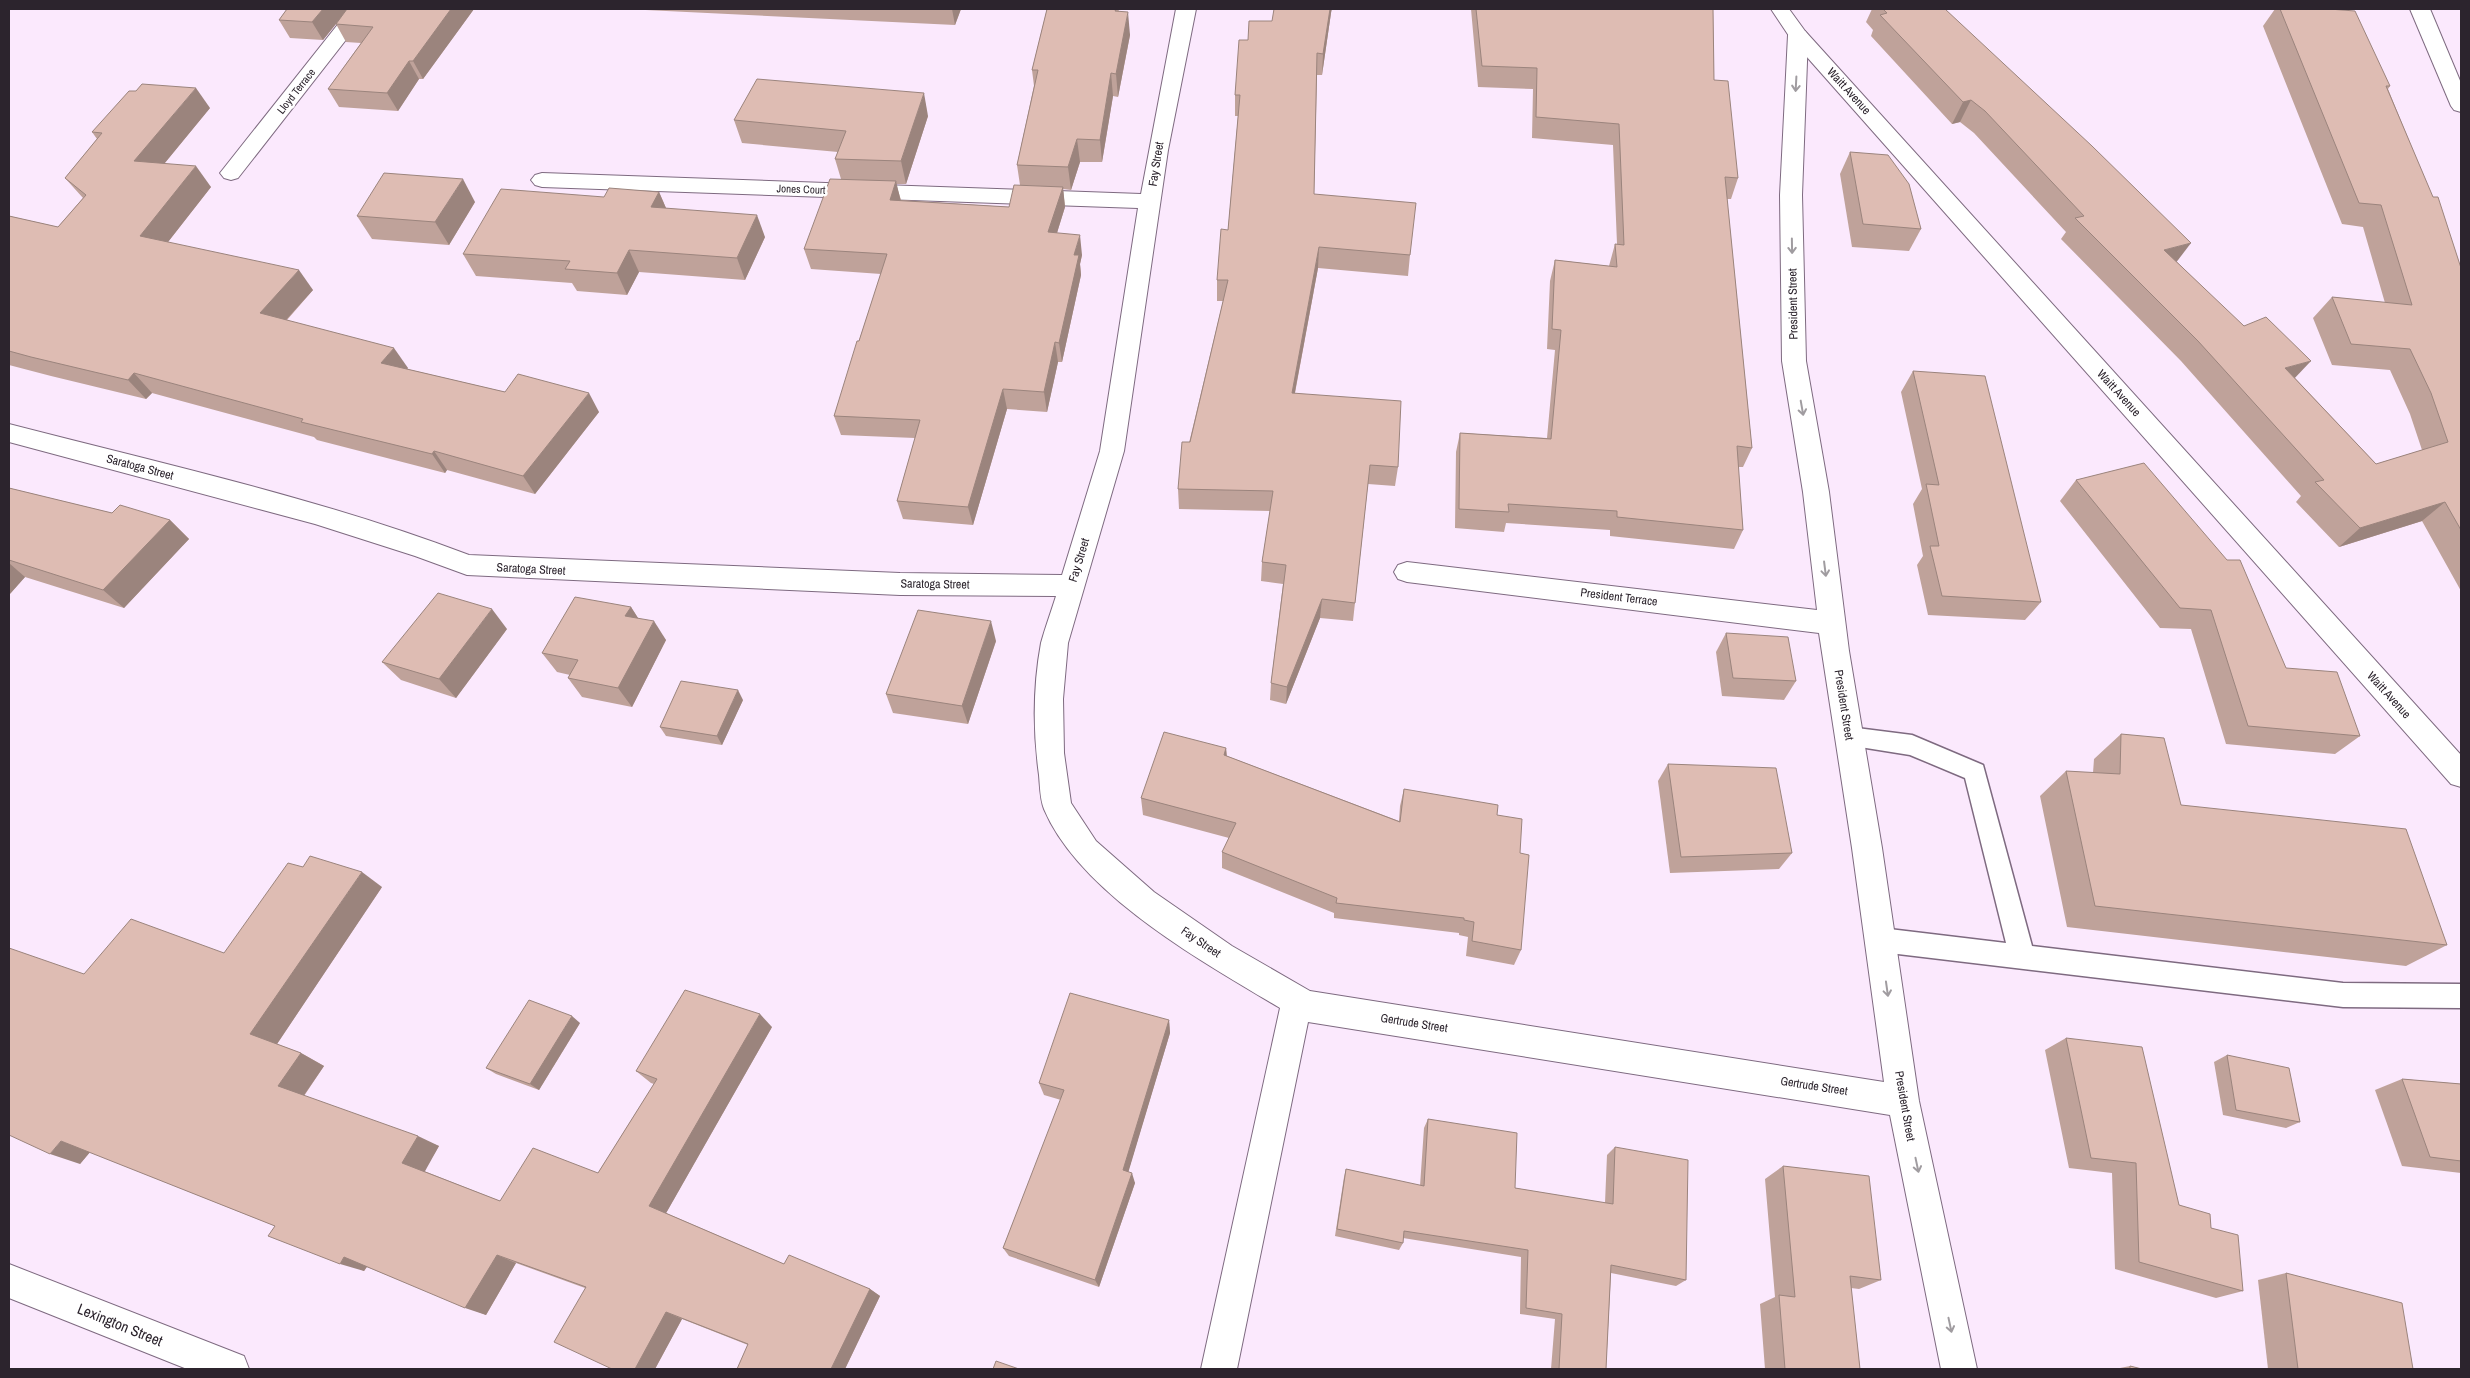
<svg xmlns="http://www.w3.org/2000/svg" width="2470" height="1378" font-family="'Archivo Narrow',sans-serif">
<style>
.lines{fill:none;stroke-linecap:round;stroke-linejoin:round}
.lane-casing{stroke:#7e6a80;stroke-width:3}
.street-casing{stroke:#7e6a80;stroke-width:2}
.secondary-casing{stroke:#7e6a80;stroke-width:2}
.lane{fill:#fff;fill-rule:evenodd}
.street{fill:#fff;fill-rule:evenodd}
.secondary{fill:#fff;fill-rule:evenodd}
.wall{fill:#bfa29a}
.shaded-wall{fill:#9b847d}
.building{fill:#debcb3;stroke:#9b847d}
.oneway{stroke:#a09ca0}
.labels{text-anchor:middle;stroke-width:5;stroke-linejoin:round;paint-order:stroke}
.far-street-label{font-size:11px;fill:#2c242d;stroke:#fff}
.street-label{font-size:12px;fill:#2c242d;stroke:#fff}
.near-street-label{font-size:15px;fill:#2c242d;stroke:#fff}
</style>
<rect width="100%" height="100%" fill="#fbe9fd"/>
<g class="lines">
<g class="lane-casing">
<polygon id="lane" points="1849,727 1912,735 1983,765 2032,946 2343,983 2461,984 2461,1008 2343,1007 1881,952 1872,948 1868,940 1872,932 1881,928 2006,943 1965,778 1910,755 1841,744 1838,737 1841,730"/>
</g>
<g class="street-casing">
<g id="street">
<polygon points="350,9 370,9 238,178 231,180 224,178 220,173 224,168"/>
<path d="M1176,9H1196L1168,150L1124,451L1068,643L1063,699L1064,753L1071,803L1096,841L1154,892L1232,946L1310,991L1884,1082L1852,848L1819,633L1407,582L1398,579L1394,572L1398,565L1407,562L1817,610L1803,492L1782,361L1780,195L1788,35L1791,31H1805L1808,35L1802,195L1806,361L1829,492L1849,651L1882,848L1919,1101L1977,1369H1941L1890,1115L1308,1022L1237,1369H1201L1280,1008C1203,962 1080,894 1044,809C1040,799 1040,786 1039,775C1033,732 1033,686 1041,643C1045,628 1051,612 1056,596L900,595L467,575L415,556L315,524L9,442V424C163,464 320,498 469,555L900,573L1062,575L1100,451L1138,208L542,187L535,185L531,180L535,175L542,173L1141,194Z"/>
<polygon points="9,1264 244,1356 249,1369 187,1369 9,1298"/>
</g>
</g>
<g class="secondary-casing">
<g id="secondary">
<polygon points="1771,9 1789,9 1805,31 2461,755 2461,787 2451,784 1791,39"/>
<polygon points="2410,9 2430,9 2461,83 2461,112 2454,110 2451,106"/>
</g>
</g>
<use href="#lane" class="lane"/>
<use href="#street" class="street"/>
<use href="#secondary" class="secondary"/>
</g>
<g class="wall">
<polygon points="287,9 474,9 423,79 419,79 398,111 339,107 328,89 361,43 346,42 336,24 323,40 290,38 279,20"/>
<polygon points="625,9 961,9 955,25"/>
<polygon points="1047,9 1118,9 1119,11 1130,35 1118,97 1113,96 1102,162 1080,162 1071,190 1063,189 1065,207 1057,233 1082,255 1080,264 1081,275 1062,362 1058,362 1047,412 1007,409 973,525 903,519 897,501 915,438 841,435 834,416 881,274 811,269 804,249 841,179 835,159 838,152 742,143 734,120 928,116 906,184 896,184 901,200 1009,207 1020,185 1017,165 1034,86 1032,70"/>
<polygon points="1471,9 1713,9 1714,80 1738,178 1731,199 1727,199 1752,448 1743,467 1738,467 1743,530 1734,549 1610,536 1610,530 1506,523 1504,532 1455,528 1456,452 1460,433 1547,438 1555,350 1547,349 1550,281 1555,260 1609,266 1615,244 1617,244 1613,145 1532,138 1533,89 1478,87"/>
<polygon points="1872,9 1945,9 2177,262 2295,378 2376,464 2422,450 2410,414 2390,370 2332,365 2313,318 2332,297 2385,303 2363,227 2342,224 2263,26 2275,9 2329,9 2390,86 2388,89 2461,268 2461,591 2422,521 2339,547 2296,502 2301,496 2181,361 2061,239 2066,232 1974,133 1960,122 1952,124 1871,36 1873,30 1866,22"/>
<polygon points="1331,13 1322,75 1317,75 1314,194 1410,255 1408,276 1318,268 1295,393 1398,467 1395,486 1368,484 1353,621 1320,618 1286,704 1270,700 1271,683 1283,584 1261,581 1262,562 1270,511 1179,509 1178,489 1223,301 1217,301 1217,280 1228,230 1238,116 1235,116 1235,95 1248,40 1272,21"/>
<polygon points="210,108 164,164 211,187 168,242 313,290 287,320 408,368 407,369 505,392 599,412 535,494 447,470 445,473 317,440 314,437 152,393 146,399 51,376 9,365 9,216 58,227 83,198 65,178 97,139 92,132"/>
<polygon points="1850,152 1921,229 1909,251 1852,247 1840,174"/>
<polygon points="659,192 666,208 765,237 745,280 639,272 627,295 577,291 572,283 476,276 463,254 604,197"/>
<polygon points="475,202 449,245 372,239 357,216"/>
<polygon points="1913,371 2041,602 2025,620 1928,615 1917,565 1923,556 1913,504 1922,489 1901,392"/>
<polygon points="2076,480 2360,736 2335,754 2226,744 2191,629 2160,628 2060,501"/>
<polygon points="9,488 112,513 170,520 189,539 124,608 25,577 9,595"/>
<polygon points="631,607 638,618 666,640 632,707 582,697 568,678 570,675 557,672 542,653"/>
<polygon points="507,629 456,698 401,680 382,662"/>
<polygon points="1726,633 1796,681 1784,700 1722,696 1716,652"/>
<polygon points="996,641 968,724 893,713 886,694"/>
<polygon points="743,700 722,745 666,736 660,727"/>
<polygon points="2121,734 2181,805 2447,945 2406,966 2067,927 2040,796 2066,771 2093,773 2094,759"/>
<polygon points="1226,748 1227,756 1399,821 1400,806 1404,789 1497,815 1520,853 1521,950 1514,965 1466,956 1468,937 1459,935 1459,933 1334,918 1334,913 1222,868 1222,852 1229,838 1143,815 1141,798"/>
<polygon points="1668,764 1792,853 1779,869 1670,873 1658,781"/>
<polygon points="382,887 277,1044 301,1053 324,1066 304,1096 439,1146 424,1171 500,1201 598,1173 654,1084 651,1083 636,1071 772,1027 666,1213 784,1264 870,1289 880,1296 845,1369 737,1369 748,1345 682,1319 655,1369 612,1369 585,1288 516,1263 486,1315 367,1267 364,1271 275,1226 90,1152 80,1164 84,974 224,953"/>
<polygon points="1169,1020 1170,1033 1128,1172 1135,1183 1099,1287 1009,1256 1003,1248 1061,1100 1044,1095 1039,1083"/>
<polygon points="580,1023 539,1090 496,1074 486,1068"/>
<polygon points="2066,1038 2179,1205 2211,1228 2243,1291 2216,1298 2115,1269 2112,1173 2069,1168 2045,1050"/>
<polygon points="2227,1055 2300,1122 2286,1128 2223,1115 2214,1062"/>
<polygon points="2402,1079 2461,1084 2461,1173 2402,1166 2375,1090"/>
<polygon points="1428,1119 1515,1188 1605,1203 1607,1155 1615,1147 1686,1280 1676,1286 1611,1273 1606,1369 1551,1369 1555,1319 1520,1314 1521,1257 1403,1238 1403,1243 1399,1250 1335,1236 1344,1177 1346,1169 1420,1186 1424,1128"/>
<polygon points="1783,1166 1881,1280 1859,1289 1851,1288 1860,1369 1765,1369 1760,1304 1775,1297 1765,1179"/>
<polygon points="2286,1273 2413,1369 2268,1369 2258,1280"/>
<polygon points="2130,1366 2142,1369 2115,1369"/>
</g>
<g class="shaded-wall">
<polygon points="323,9 348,9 323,40 312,22"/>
<polygon points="451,9 474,9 423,79 413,61"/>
<polygon points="952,9 961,9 955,25"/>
<polygon points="1330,9 1332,9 1331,13 1322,75 1323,54"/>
<polygon points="1128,12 1130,35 1118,97 1116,74"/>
<polygon points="409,61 419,79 398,111 387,93"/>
<polygon points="1111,73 1113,96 1102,162 1100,140"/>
<polygon points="196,88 210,108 150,181 134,161"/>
<polygon points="924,93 928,116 906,184 901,161"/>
<polygon points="1971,100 1960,122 1952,124 1963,102"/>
<polygon points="1077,139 1080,162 1071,190 1068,167"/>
<polygon points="196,166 211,187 157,256 140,236"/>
<polygon points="463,179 475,202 449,245 435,222"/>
<polygon points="896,181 901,202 890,200"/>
<polygon points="1063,187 1065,207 1051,252 1048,232"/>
<polygon points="659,192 669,215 651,207"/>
<polygon points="757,215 765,237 745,280 737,258"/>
<polygon points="1080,235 1082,255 1080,264 1081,275 1062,362 1059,343 1074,255"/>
<polygon points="2191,243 2175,264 2164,250"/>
<polygon points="1319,247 1318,268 1291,413 1292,393"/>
<polygon points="629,250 639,272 627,295 617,273"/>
<polygon points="299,270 313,290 275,332 260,313"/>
<polygon points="1055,342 1058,362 1047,412 1044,392"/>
<polygon points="394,348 408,368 395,382 381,363"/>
<polygon points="2311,361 2292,381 2285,368"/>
<polygon points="134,373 152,393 146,399 128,380"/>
<polygon points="1003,389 1007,409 973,525 968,507"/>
<polygon points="589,393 599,412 535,494 523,476"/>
<polygon points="434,451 447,470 445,473 432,454"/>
<polygon points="2445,502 2422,521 2339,547 2360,528"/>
<polygon points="170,520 189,539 124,608 103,590"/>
<polygon points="9,563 25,577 9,595"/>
<polygon points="1322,599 1320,618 1286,704 1287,687"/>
<polygon points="631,607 643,626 625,616"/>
<polygon points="492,609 507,629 456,698 439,679"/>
<polygon points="654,621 666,640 632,707 618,688"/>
<polygon points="991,621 996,641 968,724 962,706"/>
<polygon points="738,690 743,700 722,745 717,736"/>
<polygon points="1226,748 1227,765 1224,755"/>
<polygon points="362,872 382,887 275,1047 250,1034"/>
<polygon points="760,1014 772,1027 665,1215 649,1206"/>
<polygon points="572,1016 580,1023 539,1090 530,1084"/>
<polygon points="1169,1020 1170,1033 1126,1180 1123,1170"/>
<polygon points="301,1053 324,1066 302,1098 278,1086"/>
<polygon points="418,1136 439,1146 424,1173 402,1163"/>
<polygon points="61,1141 91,1151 80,1164 50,1154"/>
<polygon points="1132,1173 1135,1183 1099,1287 1095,1280"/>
<polygon points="497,1255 516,1263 486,1315 465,1308"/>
<polygon points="344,1257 368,1265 364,1271 340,1264"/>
<polygon points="870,1289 880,1296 845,1369 831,1369"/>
<polygon points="666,1312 682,1319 655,1369 635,1369"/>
</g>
<g class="building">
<polygon points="287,9 323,9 312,22 279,20"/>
<polygon points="347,9 451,9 413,61 409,61 387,93 328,89 373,27 336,24"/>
<polygon points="1047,9 1116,9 1115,11 1128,12 1116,74 1111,73 1100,140 1077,139 1068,167 1017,165 1038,70 1032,70"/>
<polygon points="1274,9 1330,9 1323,54 1317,53 1314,194 1416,203 1410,255 1319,247 1292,393 1401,401 1398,467 1370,465 1355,603 1322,599 1287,687 1271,683 1286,565 1262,562 1273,491 1178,489 1182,442 1190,442 1228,280 1217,280 1221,229 1228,230 1240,95 1235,95 1239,40 1248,40 1249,21 1272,21"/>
<polygon points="1476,9 1713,9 1714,80 1728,81 1738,178 1725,177 1752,448 1737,446 1743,530 1617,517 1617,511 1508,504 1509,512 1459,509 1460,433 1551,439 1561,330 1552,329 1555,260 1617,267 1615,244 1624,245 1619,124 1536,117 1537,68 1482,66"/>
<polygon points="1883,9 1945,9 2092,146 2191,243 2164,250 2244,326 2266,317 2311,361 2285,368 2376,464 2448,442 2431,393 2410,349 2351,344 2332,297 2412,305 2381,205 2359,203 2280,9 2329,9 2355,11 2390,86 2386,86 2433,197 2438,197 2461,268 2461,530 2445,502 2360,528 2315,482 2324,480 2198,341 2075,218 2084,216 1985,111 1971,100 1963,102 1880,15 1887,13"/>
<polygon points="757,79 924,93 901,161 835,159 846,131 734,120"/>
<polygon points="142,84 196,88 134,161 196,166 140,236 299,270 260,313 394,348 381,363 505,392 518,374 589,393 523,476 434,451 432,454 301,422 303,419 134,373 128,380 31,357 9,351 9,216 58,227 86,195 65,178 102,133 92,132 129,91 136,91"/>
<polygon points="1850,152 1888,155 1909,184 1921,229 1863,224"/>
<polygon points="384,173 463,179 435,222 357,216"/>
<polygon points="830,179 896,181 890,200 1009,207 1014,185 1063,187 1048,232 1080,235 1074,255 1079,255 1059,343 1055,342 1044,392 1003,389 968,507 897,501 920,420 834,416 857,341 859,341 887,254 804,249"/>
<polygon points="609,188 659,192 651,207 757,215 737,258 629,250 617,273 565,269 570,261 463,254 501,189 604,197"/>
<polygon points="1913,371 1985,376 2041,602 1942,596 1930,546 1939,546 1926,484 1939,485"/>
<polygon points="2144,463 2227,560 2240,560 2286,668 2337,672 2360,736 2248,726 2211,610 2180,608 2076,480"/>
<polygon points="9,488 112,513 120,505 170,520 103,590 9,560"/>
<polygon points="438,593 492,609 439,679 382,662"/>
<polygon points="575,597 631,607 625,616 654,621 618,688 568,678 578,660 542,653"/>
<polygon points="918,610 991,621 962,706 886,694"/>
<polygon points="1726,633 1788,637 1796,681 1733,678"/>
<polygon points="681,681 738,690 717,736 660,727"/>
<polygon points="1164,732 1226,748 1224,755 1400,822 1404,789 1498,805 1497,815 1522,819 1520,853 1529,855 1521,950 1472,941 1474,922 1464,920 1464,918 1336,903 1337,898 1222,852 1236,823 1141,798"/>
<polygon points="2121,734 2164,738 2181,805 2406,829 2447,945 2095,906 2066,771 2120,774"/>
<polygon points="1668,764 1776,768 1792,853 1681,857"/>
<polygon points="310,856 362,872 250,1034 301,1053 278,1086 418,1136 402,1163 500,1201 533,1148 598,1173 657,1079 636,1071 685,990 760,1014 649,1206 784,1264 789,1255 870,1289 831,1369 737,1369 748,1344 666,1312 635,1369 612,1369 554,1342 586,1287 497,1255 465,1308 344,1257 340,1264 268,1236 275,1226 61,1141 50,1154 9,1135 9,948 84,974 131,919 224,953 288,863 303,867"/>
<polygon points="1070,993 1169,1020 1123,1170 1132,1173 1095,1280 1003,1248 1064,1090 1039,1083"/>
<polygon points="529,1000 572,1016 530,1084 486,1068"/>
<polygon points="2066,1038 2142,1047 2179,1205 2210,1214 2211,1228 2238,1235 2243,1291 2139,1262 2136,1163 2091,1158"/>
<polygon points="2227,1055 2289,1068 2300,1122 2236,1110"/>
<polygon points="2402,1079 2461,1084 2461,1161 2430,1157"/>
<polygon points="1428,1119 1517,1133 1515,1188 1613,1204 1615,1147 1688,1160 1686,1280 1611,1265 1606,1369 1559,1369 1562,1314 1526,1308 1528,1250 1404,1231 1403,1243 1337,1229 1346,1169 1424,1186"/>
<polygon points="1783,1166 1869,1176 1881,1280 1850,1276 1860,1369 1785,1369 1779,1295 1795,1297"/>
<polygon points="2286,1273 2402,1303 2413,1369 2298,1369"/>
<polygon points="996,1361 1019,1369 993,1369"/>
<polygon points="2130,1366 2142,1369 2130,1369"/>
</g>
<defs><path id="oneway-shaft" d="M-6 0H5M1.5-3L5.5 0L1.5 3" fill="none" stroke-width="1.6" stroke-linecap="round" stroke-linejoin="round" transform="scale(1.25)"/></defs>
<g class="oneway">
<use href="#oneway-shaft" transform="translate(1796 84) rotate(93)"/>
<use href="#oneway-shaft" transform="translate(1792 246) rotate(89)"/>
<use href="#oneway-shaft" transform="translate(1802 408) rotate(80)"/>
<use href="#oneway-shaft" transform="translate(1825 569) rotate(83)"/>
<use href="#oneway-shaft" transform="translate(1887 989) rotate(82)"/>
<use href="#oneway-shaft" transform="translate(1917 1165) rotate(78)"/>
<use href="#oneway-shaft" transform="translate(1950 1325) rotate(78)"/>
</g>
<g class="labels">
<g class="far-street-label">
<text transform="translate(296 91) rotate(-52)" y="4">Lloyd Terrace</text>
<text transform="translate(801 189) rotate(2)" y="4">Jones Court</text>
</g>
<g class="street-label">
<text transform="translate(1849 91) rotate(48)" y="4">Waitt Avenue</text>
<text transform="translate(1156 164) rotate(-81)" y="4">Fay Street</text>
<text transform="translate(1793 304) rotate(-91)" y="4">President Street</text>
<text transform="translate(2119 393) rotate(48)" y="4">Waitt Avenue</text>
<text transform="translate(140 467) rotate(15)" y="4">Saratoga Street</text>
<text transform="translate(1079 560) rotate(-73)" y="4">Fay Street</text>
<text transform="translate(531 569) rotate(3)" y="4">Saratoga Street</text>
<text transform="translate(935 584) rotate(1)" y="4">Saratoga Street</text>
<text transform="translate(1619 597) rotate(7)" y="4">President Terrace</text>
<text transform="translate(2389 695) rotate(48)" y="4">Waitt Avenue</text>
<text transform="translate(1844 705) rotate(81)" y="4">President Street</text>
<text transform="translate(1201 942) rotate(34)" y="4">Fay Street</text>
<text transform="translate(1414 1023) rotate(9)" y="4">Gertrude Street</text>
<text transform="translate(1814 1086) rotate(9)" y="4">Gertrude Street</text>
<text transform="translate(1905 1106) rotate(80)" y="4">President Street</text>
</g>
<g class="near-street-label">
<text transform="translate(120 1325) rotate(22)" y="5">Lexington Street</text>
</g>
</g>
<rect width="2470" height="1378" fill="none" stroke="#2c242d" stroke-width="20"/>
</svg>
